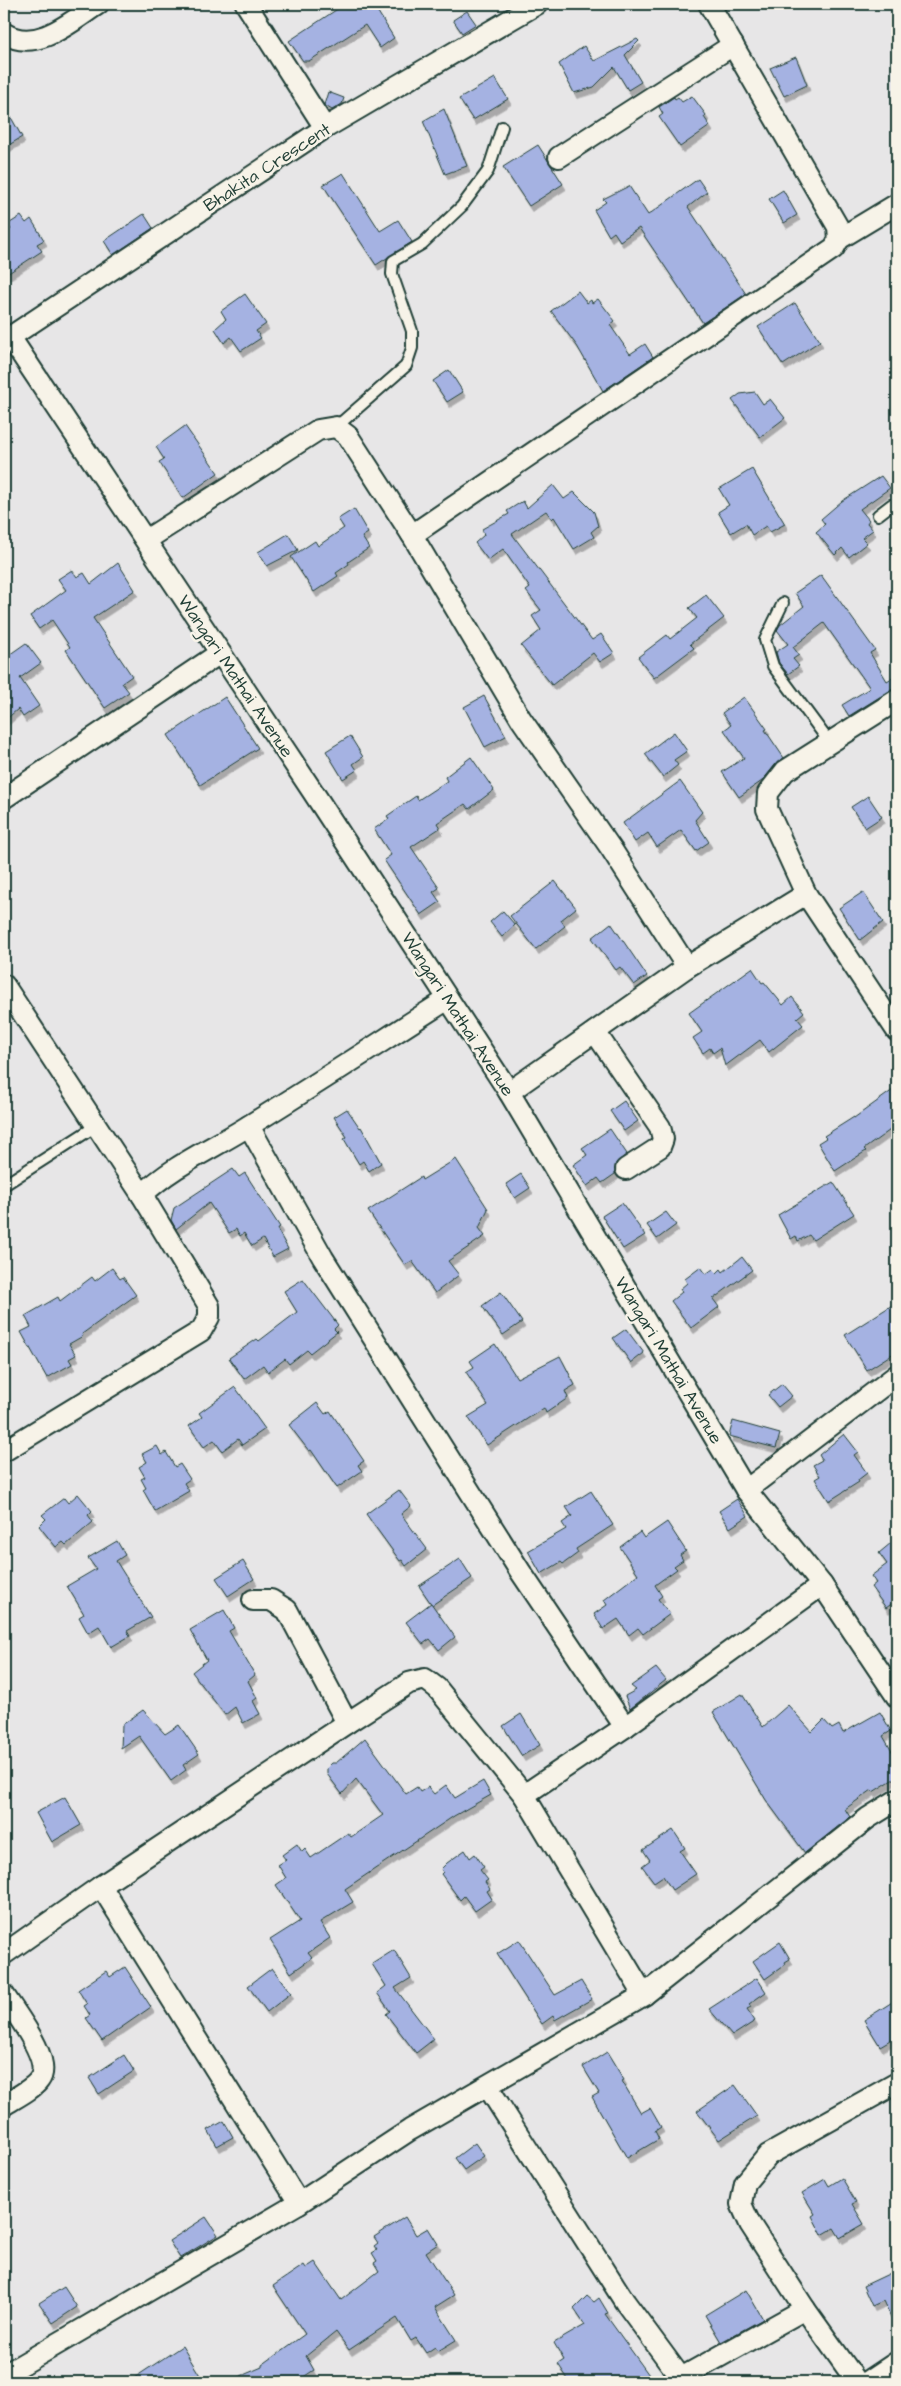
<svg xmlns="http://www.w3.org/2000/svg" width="901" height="2386" font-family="'Architects Daughter',sans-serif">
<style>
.building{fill:#a5b2e2;stroke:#1f3d34;filter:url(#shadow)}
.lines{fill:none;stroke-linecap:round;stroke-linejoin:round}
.lane-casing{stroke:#1f3d34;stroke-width:14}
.street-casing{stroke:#1f3d34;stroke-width:24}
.lane{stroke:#f7f3e8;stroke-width:10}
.street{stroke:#f7f3e8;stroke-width:20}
.labels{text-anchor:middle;stroke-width:5;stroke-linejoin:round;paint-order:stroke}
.street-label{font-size:18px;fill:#1f3d34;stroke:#f7f3e8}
</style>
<defs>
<filter id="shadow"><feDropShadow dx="3" dy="5.5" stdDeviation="0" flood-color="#0004"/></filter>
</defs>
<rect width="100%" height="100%" fill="#e7e6e7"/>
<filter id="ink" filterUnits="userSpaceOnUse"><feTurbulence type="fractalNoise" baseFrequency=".02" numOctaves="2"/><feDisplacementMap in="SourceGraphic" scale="10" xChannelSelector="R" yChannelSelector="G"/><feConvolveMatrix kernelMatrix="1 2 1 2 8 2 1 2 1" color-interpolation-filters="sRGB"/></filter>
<g filter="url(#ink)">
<g class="building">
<polygon points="345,4 373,4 394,38 380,48 365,25 309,61 303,61 289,41"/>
<polygon points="467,11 476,24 462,33 453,20"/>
<polygon points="637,39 639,41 625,55 641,82 628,90 614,67 594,87 574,93 559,64 584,46 594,61"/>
<polygon points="796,57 807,85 784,96 770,68"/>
<polygon points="495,78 508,99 473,120 459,99"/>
<polygon points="328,92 344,98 342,104 332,110 324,105"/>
<polygon points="692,96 706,115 704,117 710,126 680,147 659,117 663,114 659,107 674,97 675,99 678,97 682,102"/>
<polygon points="4,105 22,137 4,148"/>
<polygon points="444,109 467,166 445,174 423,121"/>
<polygon points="538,145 563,184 529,206 503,167"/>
<polygon points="343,173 380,231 398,220 412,242 376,265 323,185"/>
<polygon points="698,179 707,192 688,207 746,294 703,323 639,228 620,241 614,232 609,236 594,210 606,202 603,199 629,186 648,215"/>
<polygon points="783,190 797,215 784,223 769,199"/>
<polygon points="144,214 153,228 113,255 104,241"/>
<polygon points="21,216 26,223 31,219 44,240 37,244 42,251 4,276 4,234 11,229 7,225"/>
<polygon points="578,291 587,303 591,300 592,303 598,299 615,321 610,325 630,354 645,344 653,357 603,391 577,346 551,311"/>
<polygon points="245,294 266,324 256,331 261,338 241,351 231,337 224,343 215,329 226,319 221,311"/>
<polygon points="795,303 820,341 783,365 758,327"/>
<polygon points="449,370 463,392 447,402 433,381"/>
<polygon points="755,392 763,404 770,399 785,418 760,437 732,400 740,394"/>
<polygon points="185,426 218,473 183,498 159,462 164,459 156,447"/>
<polygon points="752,469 785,524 770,532 766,526 752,535 746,524 731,533 718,512 729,505 719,489"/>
<polygon points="881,476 890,488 860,509 869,520 867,523 873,530 862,538 867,543 849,557 842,548 835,555 816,532 825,524 821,519 842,501"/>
<polygon points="553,485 564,499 574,492 594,512 598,526 591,532 594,537 574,549 554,517 552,519 546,511 512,534 592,640 601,634 614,653 600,662 593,653 552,685 521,646 541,630 532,616 541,610 526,591 530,588 503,549 488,560 475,543 484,535 482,529 509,514 507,511 523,501 527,508"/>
<polygon points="354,509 368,533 362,537 369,548 348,562 349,564 336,573 338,576 314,592 291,557 315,541 318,546 344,528 338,519"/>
<polygon points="288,534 298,550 267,566 258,552"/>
<polygon points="118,563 135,590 93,618 132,676 122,683 129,692 105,708 66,650 70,647 52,620 39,629 30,616 66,590 58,579 72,570 77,577 84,573 91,584"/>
<polygon points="821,575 875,650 870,653 887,681 897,675 897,688 891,690 849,716 842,705 870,688 824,623 793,647 799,655 793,659 799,666 788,674 779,663 776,652 788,644 777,630 780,625 804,606 795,593"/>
<polygon points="706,595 724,618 690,644 694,648 654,678 638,657 667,635 670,639 697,618 689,608"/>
<polygon points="26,643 41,663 20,678 39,706 23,717 18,709 4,721 4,653 6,657"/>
<polygon points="484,696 506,736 485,747 464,707"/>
<polygon points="225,697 258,748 200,785 168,735"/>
<polygon points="744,697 767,729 765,730 784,758 776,764 762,781 739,797 722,772 744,758 724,730 731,725 722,713"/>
<polygon points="674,732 687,751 674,760 678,765 663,777 645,754"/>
<polygon points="350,736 363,757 353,764 357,770 343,779 326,751"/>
<polygon points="471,757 494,790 469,809 465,804 437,823 440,828 411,847 439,888 433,892 440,902 421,915 384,860 391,855 374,829 389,819 387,816 416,796 418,800 447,781 445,777"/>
<polygon points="680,781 702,812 695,820 709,842 696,851 681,830 657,847 648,833 635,842 623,823"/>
<polygon points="868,796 882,817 865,828 851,807"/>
<polygon points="555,881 576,908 561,920 565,926 536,949 510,916"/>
<polygon points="863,892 883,922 860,940 839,908"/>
<polygon points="503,911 515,925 502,937 490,922"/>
<polygon points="611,923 647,976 634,985 620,967 616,970 592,938"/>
<polygon points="752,968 762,983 764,982 783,1005 792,997 804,1012 797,1018 803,1025 769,1052 760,1040 725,1066 720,1048 713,1053 710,1048 703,1053 693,1038 702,1032 689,1013"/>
<polygon points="897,1087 897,1125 864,1149 866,1151 835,1171 818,1143 826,1138 824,1136 854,1117 854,1118"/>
<polygon points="624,1101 638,1121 624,1131 610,1111"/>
<polygon points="347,1109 360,1128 361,1127 381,1163 369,1171 363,1161 359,1164 344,1139 347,1137 334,1117"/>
<polygon points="610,1129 627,1154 616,1163 615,1174 602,1183 598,1178 587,1186 573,1165 587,1155 582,1148"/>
<polygon points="456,1159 488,1209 479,1228 485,1236 448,1261 459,1275 435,1293 412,1261 405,1265 368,1211 421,1177 422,1180"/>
<polygon points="233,1169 239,1177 245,1173 280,1227 277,1229 288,1249 273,1257 263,1239 252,1246 244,1233 240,1236 236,1229 229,1233 209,1203 176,1229 171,1220 174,1208"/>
<polygon points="521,1174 530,1188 515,1198 506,1184"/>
<polygon points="833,1182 854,1214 813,1240 809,1235 798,1241 796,1236 791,1239 778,1215"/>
<polygon points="622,1203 645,1235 623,1249 602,1216"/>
<polygon points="666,1212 676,1225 657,1239 647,1225"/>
<polygon points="742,1257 752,1270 713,1299 719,1307 691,1328 671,1301 682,1292 680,1289 687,1283 685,1279 701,1267 706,1274 713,1269 717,1273 721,1269 723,1272"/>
<polygon points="112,1268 120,1279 123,1277 136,1295 82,1334 83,1336 69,1344 76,1355 69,1359 72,1364 47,1378 21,1332 31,1327 25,1316 58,1297 60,1301 92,1277 95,1281"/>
<polygon points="303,1279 338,1325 334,1329 337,1332 310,1353 307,1350 289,1364 285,1359 268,1372 263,1365 244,1379 229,1358 257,1339 259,1341 297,1312 284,1291"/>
<polygon points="501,1292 522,1322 503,1335 482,1306"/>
<polygon points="897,1302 897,1351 867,1370 845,1335"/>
<polygon points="626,1329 644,1353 631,1363 613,1338"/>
<polygon points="495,1344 517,1378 560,1356 575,1385 565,1391 568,1398 546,1413 544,1408 487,1445 468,1417 488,1405 466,1372 474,1367 470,1361"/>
<polygon points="782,1384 792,1396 778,1407 768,1395"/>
<polygon points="235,1387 265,1429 242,1445 238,1439 222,1451 214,1440 204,1447 189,1426 202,1417 199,1413"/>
<polygon points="317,1403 325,1414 330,1411 364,1461 358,1465 362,1471 337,1488 311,1450 309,1451 289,1425"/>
<polygon points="733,1421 780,1434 776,1448 729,1436"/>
<polygon points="844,1434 858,1452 854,1455 867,1473 858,1480 859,1482 829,1501 815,1479 820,1476 813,1465 822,1460 819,1455"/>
<polygon points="157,1446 162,1455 166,1452 175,1467 180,1464 190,1479 184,1483 189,1491 155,1511 143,1490 146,1488 141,1479 145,1477 139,1467 147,1462 142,1454"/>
<polygon points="399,1490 411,1506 401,1514 427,1549 406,1566 402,1560 400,1561 366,1514"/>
<polygon points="591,1491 613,1525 576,1549 578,1553 563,1564 561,1562 541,1574 528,1551 566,1529 562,1523 572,1516 566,1507"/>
<polygon points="78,1494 92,1511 88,1515 93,1522 66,1545 63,1542 56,1547 39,1526 46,1519 42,1515 64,1498 68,1503"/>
<polygon points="737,1499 748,1516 730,1528 719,1511"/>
<polygon points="667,1522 686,1551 680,1555 683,1560 674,1566 677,1569 655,1585 662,1596 658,1599 670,1614 643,1634 638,1628 629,1635 618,1619 603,1629 594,1614 607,1605 604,1600 638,1574 620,1547 640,1532 644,1538"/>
<polygon points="897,1538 897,1600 886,1608 871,1587 876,1583 871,1576 887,1564 879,1553"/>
<polygon points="117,1541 125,1555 116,1561 151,1617 127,1631 130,1636 111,1647 99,1626 88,1633 79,1617 84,1614 67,1586 96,1569 88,1558"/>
<polygon points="460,1559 472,1578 432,1605 419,1586"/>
<polygon points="243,1561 254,1579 228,1596 216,1578"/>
<polygon points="431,1603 455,1637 439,1650 430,1639 423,1644 406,1622"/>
<polygon points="224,1610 234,1628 229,1631 255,1675 248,1681 257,1698 253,1701 260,1714 243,1723 235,1707 225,1715 192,1672 207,1660 190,1630"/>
<polygon points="656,1668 666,1680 630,1709 625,1696 636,1690 631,1686"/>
<polygon points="742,1694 763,1727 788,1705 812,1732 824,1720 832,1729 839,1725 843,1733 880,1712 891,1731 883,1736 897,1760 897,1777 873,1792 872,1790 845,1809 850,1817 805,1853 766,1800 713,1712"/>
<polygon points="143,1710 165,1734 179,1725 199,1754 183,1765 186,1770 171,1781 139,1736 121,1748 122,1725"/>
<polygon points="521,1714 540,1745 522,1756 503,1726"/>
<polygon points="365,1738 406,1794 417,1787 420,1792 428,1787 434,1794 446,1785 455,1798 483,1781 491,1795 454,1816 345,1889 353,1902 320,1922 330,1938 308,1953 312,1958 291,1973 270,1940 300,1921 276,1885 286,1878 278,1865 286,1860 282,1855 297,1844 302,1852 305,1849 311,1858 348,1833 351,1837 383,1815 356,1779 342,1794 327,1774 327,1768 332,1763 336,1763"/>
<polygon points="65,1797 81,1825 52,1842 36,1813"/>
<polygon points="673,1830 685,1848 680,1851 696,1874 672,1890 663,1876 654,1882 642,1866 650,1860 643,1850"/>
<polygon points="465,1850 470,1858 475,1854 484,1867 480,1870 488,1880 485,1882 490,1889 487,1891 492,1899 475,1911 464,1896 460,1900 441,1874 443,1872 441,1869 447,1863"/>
<polygon points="519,1940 555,1995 581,1981 592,1999 555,2020 553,2016 542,2024 497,1954"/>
<polygon points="780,1942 790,1959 785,1962 786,1964 765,1979 753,1961"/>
<polygon points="394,1950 411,1978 395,1988 434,2039 416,2053 386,2014 390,2011 377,1993 386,1986 372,1964"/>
<polygon points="125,1967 151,2007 102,2041 86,2018 90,2015 84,2006 87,2004 78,1990 106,1971 110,1977"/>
<polygon points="272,1968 291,1993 267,2012 248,1986"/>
<polygon points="757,1978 766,1992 749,2004 751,2007 747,2009 755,2021 732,2036 709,2009"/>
<polygon points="897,1999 897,2036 880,2046 864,2020"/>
<polygon points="607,2052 624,2080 622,2081 641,2113 650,2108 661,2127 655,2131 659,2139 627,2158 592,2097 599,2093 583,2067"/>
<polygon points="124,2055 134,2071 99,2094 89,2078"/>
<polygon points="735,2085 757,2116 719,2140 697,2111"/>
<polygon points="224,2121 233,2137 217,2146 208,2130"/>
<polygon points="475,2143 484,2156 464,2170 455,2158"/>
<polygon points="842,2178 856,2202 852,2204 864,2224 840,2238 834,2228 822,2235 812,2216 815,2214 802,2193 825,2179 829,2186"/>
<polygon points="206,2217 218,2235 180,2258 169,2241"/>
<polygon points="405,2217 416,2235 428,2228 438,2244 426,2252 454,2295 435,2307 456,2340 438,2351 435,2347 426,2353 416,2338 411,2341 397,2318 349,2350 336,2332 306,2356 314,2370 296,2382 227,2382 262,2367 262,2365 305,2334 273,2286 304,2265 306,2268 315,2262 341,2300 379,2271 374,2263 377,2261 372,2253 377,2250 374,2246 378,2243 374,2237"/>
<polygon points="897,2270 897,2331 883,2301 872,2306 863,2286"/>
<polygon points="64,2287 77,2307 53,2323 39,2303"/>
<polygon points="746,2290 763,2319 721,2342 705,2315"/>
<polygon points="587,2296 594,2302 599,2298 608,2313 605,2314 654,2382 570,2382 558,2364 564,2360 554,2343 585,2325 574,2309"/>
<polygon points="182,2346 204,2382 128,2382"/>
</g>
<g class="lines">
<g class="lane-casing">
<g id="lane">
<polyline points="336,427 406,366 412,348 412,331 392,274 393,261 422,244 462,206 488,171 502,127"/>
<polyline points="878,515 891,505 897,504"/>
<polyline points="783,603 765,640 773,666 830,743"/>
<polyline points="4,1185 96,1126"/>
</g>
</g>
<g class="street-casing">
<g id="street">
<polyline points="246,4 325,128"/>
<path d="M4,33C36,54 72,21 98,4"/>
<polyline points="559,157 733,45"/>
<polyline points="839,239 897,204"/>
<polyline points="10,337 313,792 509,1092 746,1490 822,1585 897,1697"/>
<polyline points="4,341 325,128 537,4"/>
<polyline points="412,535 834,248 839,239 838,227 709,4"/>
<polyline points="146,540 318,430 336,427 348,436 412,535 521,719 612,850 687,967"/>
<polyline points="897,700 785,771 768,793 767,809 806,894 897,1031"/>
<polyline points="4,798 220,653"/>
<polyline points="4,985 142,1195"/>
<polyline points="595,1032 660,1127 663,1139 660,1147 626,1169"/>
<polyline points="509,1092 687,967 806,894"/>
<polyline points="249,1126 323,1258 520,1571 625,1727"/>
<path d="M4,1451L201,1331L209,1317V1306L142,1195C173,1165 214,1148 250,1125C317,1084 382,1041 448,999"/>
<polyline points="746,1490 897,1375"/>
<polyline points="253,1600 271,1600 287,1610 347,1723"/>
<polyline points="524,1795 625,1727 822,1585"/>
<polyline points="101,1886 299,2203"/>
<polyline points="4,1954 101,1886 347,1723 409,1683 425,1679 437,1688 524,1795 644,1995"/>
<path d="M4,1995C15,2013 54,2061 39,2080C33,2089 13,2099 4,2105"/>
<polyline points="488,2087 625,2302 681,2378 681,2382"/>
<polyline points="805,2309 857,2382"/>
<polyline points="4,2375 299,2203 410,2130 644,1995 868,1818 897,1800"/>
<polyline points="681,2378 805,2309 750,2224 741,2204 745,2183 768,2155 897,2083"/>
<polyline points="867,2382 897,2362"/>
</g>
</g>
<use href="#lane" class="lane"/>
<use href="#street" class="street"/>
</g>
</g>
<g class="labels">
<g class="street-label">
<text transform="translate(267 167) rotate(-33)" y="6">Bhakita Crescent</text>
<text transform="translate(236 676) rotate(56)" y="6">Wangari Mathai Avenue</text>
<text transform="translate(458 1014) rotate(57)" y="6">Wangari Mathai Avenue</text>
<text transform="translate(669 1360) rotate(59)" y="6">Wangari Mathai Avenue</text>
</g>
</g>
<rect width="901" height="2386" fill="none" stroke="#f7f3e8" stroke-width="20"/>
<rect x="10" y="10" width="881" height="2366" fill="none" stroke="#1f3d34" stroke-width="2" filter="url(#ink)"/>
</svg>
